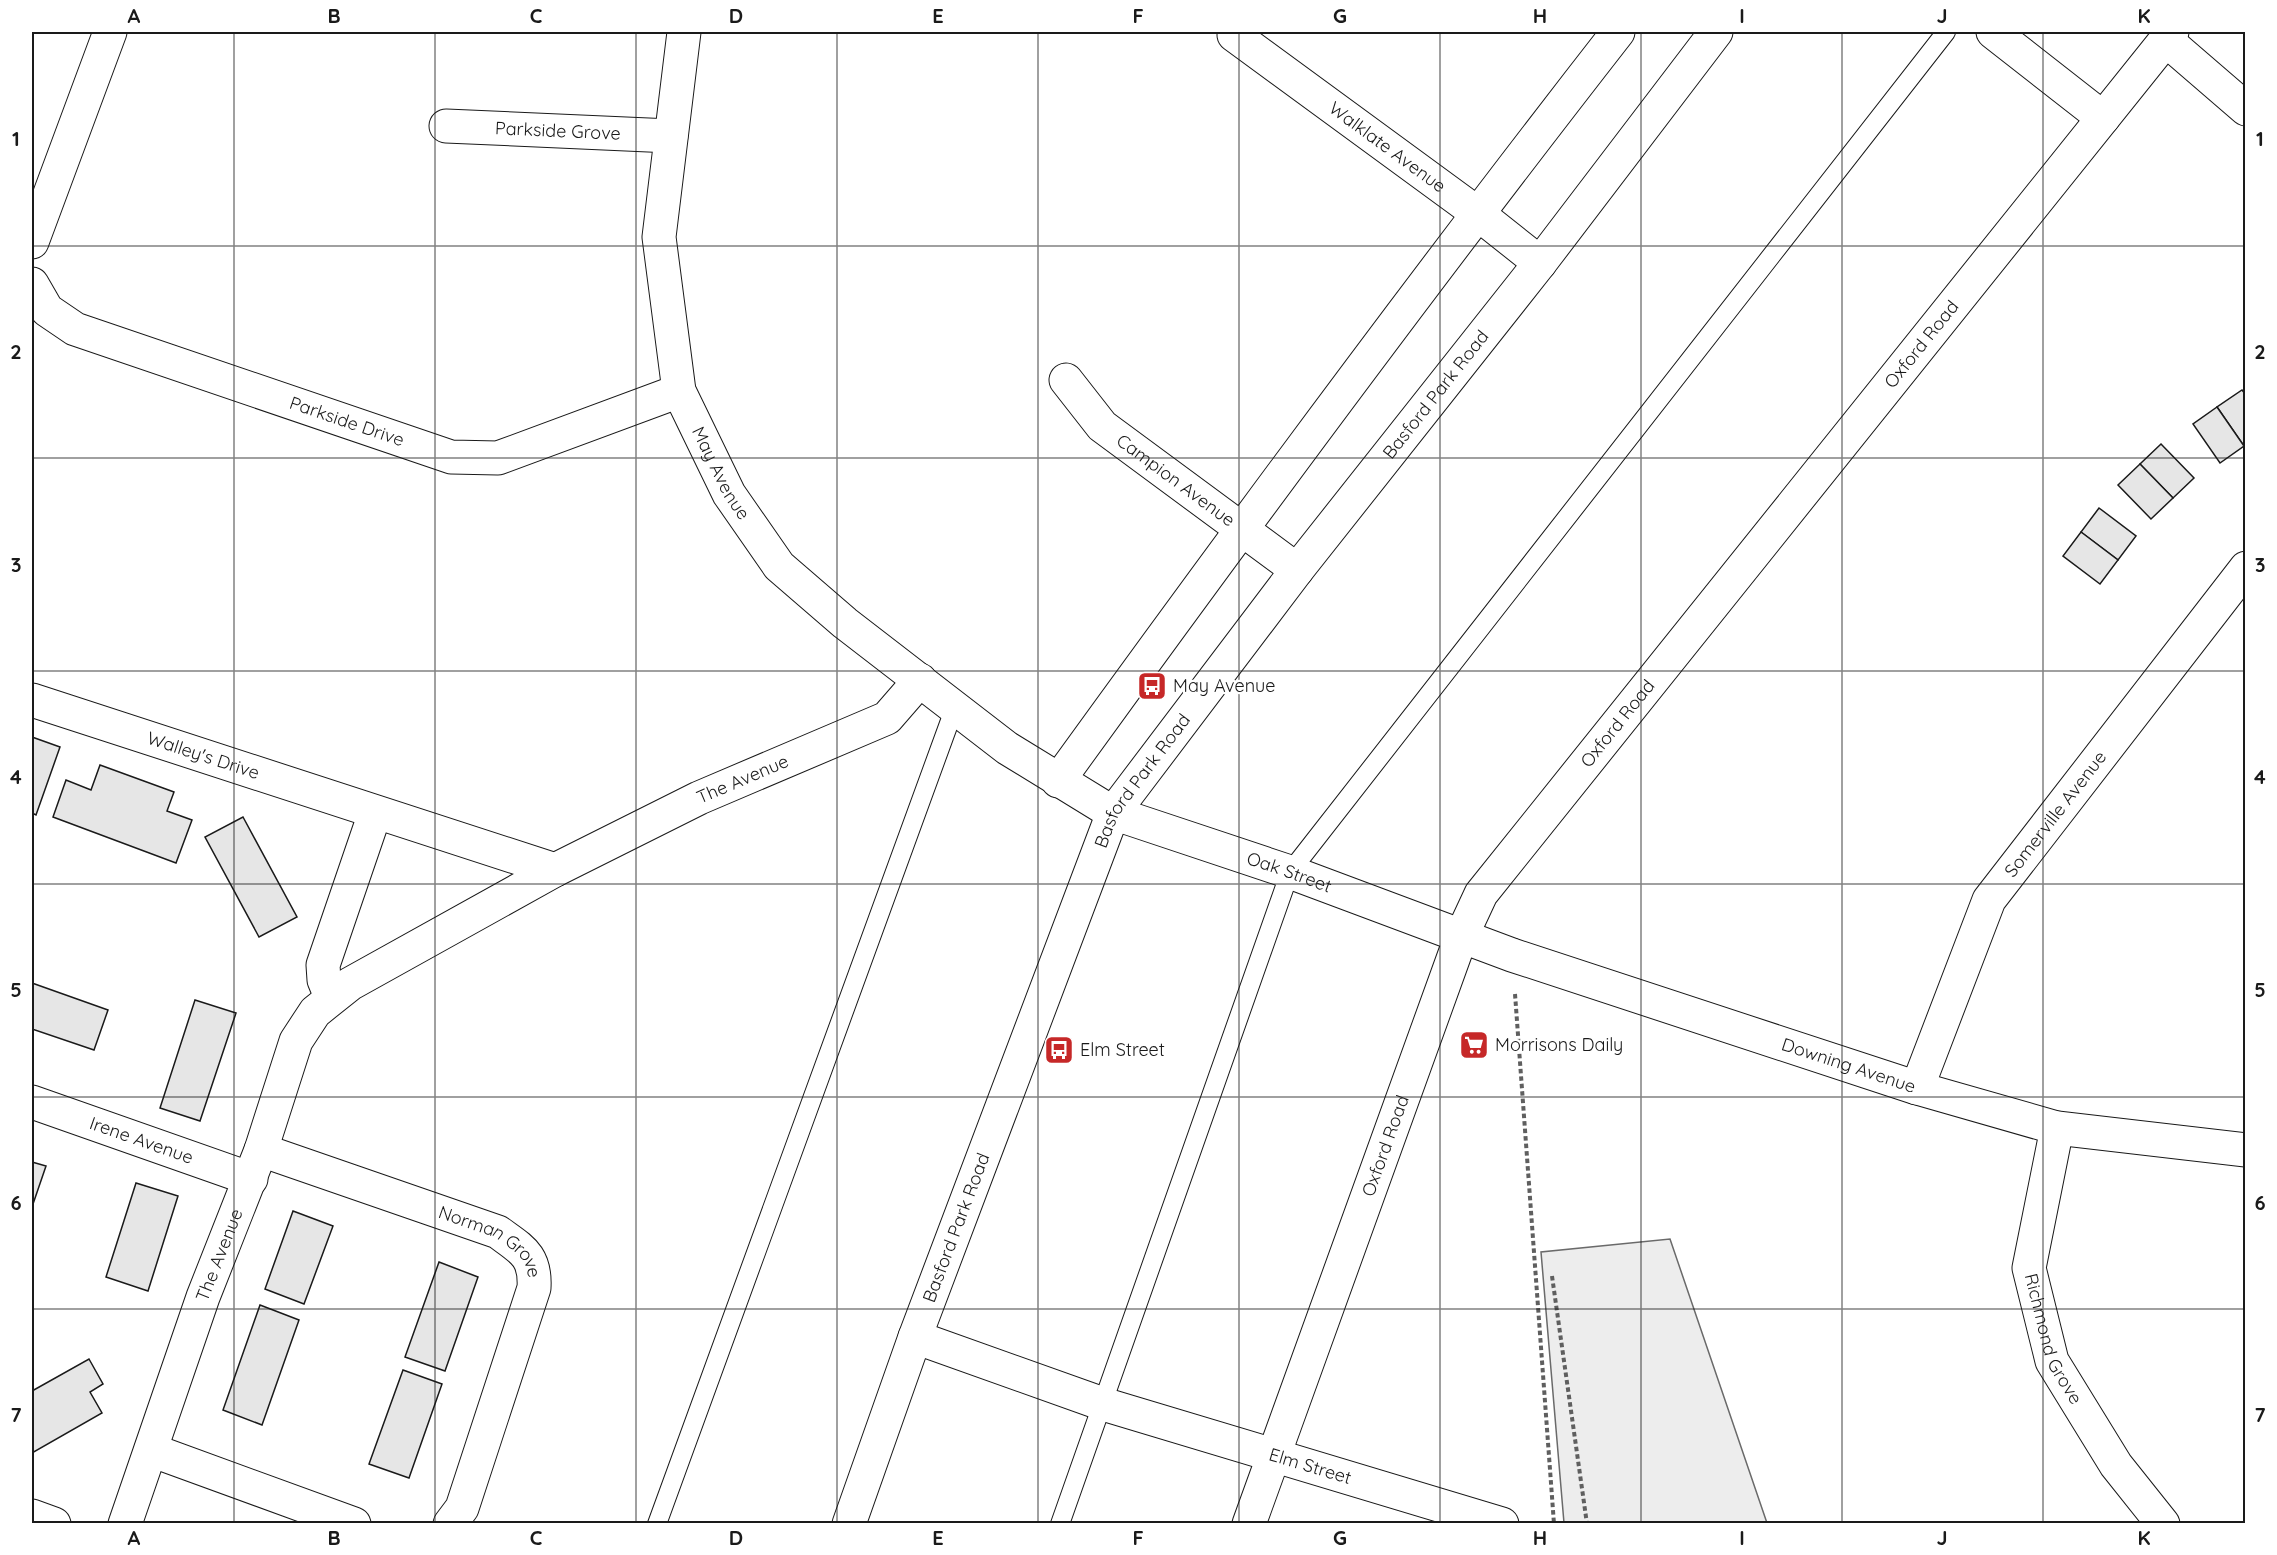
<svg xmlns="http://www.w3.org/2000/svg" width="2277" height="1555" font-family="Quicksand,sans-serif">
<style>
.built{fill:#ededed;stroke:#6a6a6a;stroke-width:1.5}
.building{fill:#e6e6e6;stroke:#1a1a1a;stroke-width:1.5}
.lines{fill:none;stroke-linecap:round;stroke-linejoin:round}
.service-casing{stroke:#1a1a1a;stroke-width:20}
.minor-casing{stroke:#1a1a1a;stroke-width:35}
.secondary-casing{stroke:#1a1a1a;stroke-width:35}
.path{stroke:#5f5f5f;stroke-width:4;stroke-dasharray:4.5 3;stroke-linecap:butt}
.service{stroke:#fff;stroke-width:18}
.minor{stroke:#fff;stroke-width:33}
.secondary{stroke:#fff;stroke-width:33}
.grid{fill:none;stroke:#1a1a1a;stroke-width:1.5;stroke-opacity:0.55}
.labels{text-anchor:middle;stroke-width:4.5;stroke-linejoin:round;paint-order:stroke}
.street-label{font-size:18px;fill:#1a1a1a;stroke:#fff}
.poi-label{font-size:18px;fill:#1a1a1a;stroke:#fff;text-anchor:start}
.neatline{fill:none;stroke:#1a1a1a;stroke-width:2}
.grid-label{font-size:20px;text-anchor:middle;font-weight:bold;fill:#1a1a1a}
</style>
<rect width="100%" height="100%" fill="#fff"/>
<polygon class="built" points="1670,1239 1767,1523 1564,1523 1541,1252"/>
<g class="building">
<polygon points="2242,390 2246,395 2244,446 2217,407"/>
<polygon points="2217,407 2244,446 2220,463 2193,424"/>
<polygon points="2161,444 2194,478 2173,498 2140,464"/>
<polygon points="2140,464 2173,498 2151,519 2118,485"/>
<polygon points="2099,508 2136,536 2118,560 2081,532"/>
<polygon points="2081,532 2118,560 2100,584 2063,556"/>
<polygon points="32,737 60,747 36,815 32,813"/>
<polygon points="100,765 174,792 167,811 192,820 176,863 53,817 66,780 91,790"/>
<polygon points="243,817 297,917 259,937 205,837"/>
<polygon points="32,983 108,1010 94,1050 32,1029"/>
<polygon points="195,1000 236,1013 200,1121 160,1108"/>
<polygon points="32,1162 46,1166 32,1207"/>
<polygon points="136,1183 178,1196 148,1291 106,1277"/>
<polygon points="293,1211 333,1226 304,1304 265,1289"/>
<polygon points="439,1262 478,1277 445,1371 405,1357"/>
<polygon points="260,1305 299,1320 262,1425 223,1410"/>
<polygon points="89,1359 103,1384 90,1392 102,1413 32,1453 32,1391"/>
<polygon points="403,1370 442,1384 409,1478 369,1464"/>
</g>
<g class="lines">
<g class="service-casing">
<g id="service">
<polyline points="657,1524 955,707"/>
<polyline points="1060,1524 1290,872 1946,32"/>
</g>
</g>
<g class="minor-casing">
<g id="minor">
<path id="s1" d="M684,32L659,237L679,391L729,494L779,566L845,623L1007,748L1113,813L1290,872L1512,955L1917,1088L2057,1128L2246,1150"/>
<polyline points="1993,32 2103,118"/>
<path id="s2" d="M1234,35L1477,213L1540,263"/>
<polyline points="2166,40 2246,109"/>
<path id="s3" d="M446,126L671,136"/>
<polyline points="32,242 110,32"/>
<path id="s4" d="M32,284L47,310L75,329L451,457L498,458L679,391"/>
<path id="s5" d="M1066,380L1102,426L1297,570"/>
<path id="s6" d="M32,700L555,870"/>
<path d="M1058,781C1241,528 1426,278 1618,32"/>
<polyline points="331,997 324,980 323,965 375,813"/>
<path id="s7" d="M1917,1088L1989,900L2246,568"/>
<path id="s8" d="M32,1102L251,1179"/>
<path id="s9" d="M2057,1128L2029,1268L2052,1361L2116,1465L2163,1524"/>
<path id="s10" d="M261,1150L498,1232C521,1249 536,1255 534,1288L462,1508L450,1524"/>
<path id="s11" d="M915,1337L1103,1404L1502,1524"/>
<polyline points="151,1450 354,1524"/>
<polyline points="32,1516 54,1524"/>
<path id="s12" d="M125,1524L203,1297L261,1150L296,1041L315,1012L350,984L555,870L699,798L887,718L920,680"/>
<path id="s13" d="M1249,1524L1461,937L1481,894L2172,32"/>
</g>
</g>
<g class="secondary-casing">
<g id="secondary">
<path id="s14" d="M849,1524L915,1337L1113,813L1297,570L1540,263L1716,32"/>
</g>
</g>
<g class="path">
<polyline points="1515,994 1554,1524"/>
<polyline points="1552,1276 1587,1524"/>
</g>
<use href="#service" class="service"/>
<use href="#minor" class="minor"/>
<use href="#secondary" class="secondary"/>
</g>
<path class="grid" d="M234,32V1524M435,32V1524M636,32V1524M837,32V1524M1038,32V1524M1239,32V1524M1440,32V1524M1641,32V1524M1842,32V1524M2043,32V1524M32,246H2246M32,458H2246M32,671H2246M32,884H2246M32,1097H2246M32,1309H2246"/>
<defs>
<g id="bus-square" transform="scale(1.5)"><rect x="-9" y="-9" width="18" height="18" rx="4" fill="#c62828" stroke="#fff"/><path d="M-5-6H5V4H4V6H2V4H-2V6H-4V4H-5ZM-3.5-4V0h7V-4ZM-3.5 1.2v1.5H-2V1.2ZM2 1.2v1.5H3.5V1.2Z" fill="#fff"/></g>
<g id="supermarket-square" transform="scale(1.5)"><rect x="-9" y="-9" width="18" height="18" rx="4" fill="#c62828" stroke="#fff"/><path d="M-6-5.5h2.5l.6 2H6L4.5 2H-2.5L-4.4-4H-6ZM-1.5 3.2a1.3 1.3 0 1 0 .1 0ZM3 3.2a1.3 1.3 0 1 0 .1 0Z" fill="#fff"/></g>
</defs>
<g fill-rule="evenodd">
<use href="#bus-square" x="1152" y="686"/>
<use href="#supermarket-square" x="1474" y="1045"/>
<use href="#bus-square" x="1059" y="1050"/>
</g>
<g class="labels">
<g class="street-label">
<text dy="6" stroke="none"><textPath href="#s3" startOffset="112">Parkside Grove</textPath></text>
<text dy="6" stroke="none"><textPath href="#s2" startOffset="190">Walklate Avenue</textPath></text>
<text dy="6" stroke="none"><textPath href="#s13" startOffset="1376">Oxford Road</textPath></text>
<text dy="6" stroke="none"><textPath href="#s14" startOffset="1287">Basford Park Road</textPath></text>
<text dy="6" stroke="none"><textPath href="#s4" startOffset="351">Parkside Drive</textPath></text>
<text dy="6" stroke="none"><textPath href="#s1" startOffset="454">May Avenue</textPath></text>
<text dy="6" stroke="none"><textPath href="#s5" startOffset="150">Campion Avenue</textPath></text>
<text dy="6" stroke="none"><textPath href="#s13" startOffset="890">Oxford Road</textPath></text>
<text dy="6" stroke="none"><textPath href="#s6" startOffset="180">Walley's Drive</textPath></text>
<text dy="6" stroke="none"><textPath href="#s12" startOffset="1035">The Avenue</textPath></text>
<text dy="6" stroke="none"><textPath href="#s14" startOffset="801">Basford Park Road</textPath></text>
<text dy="6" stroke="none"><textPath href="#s7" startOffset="310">Somerville Avenue</textPath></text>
<text dy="6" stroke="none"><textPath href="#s1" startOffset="1166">Oak Street</textPath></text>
<text dy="6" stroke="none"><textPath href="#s1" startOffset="1758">Downing Avenue</textPath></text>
<text dy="6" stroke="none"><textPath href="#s8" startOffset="116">Irene Avenue</textPath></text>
<text dy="6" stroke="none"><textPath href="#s13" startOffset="402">Oxford Road</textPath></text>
<text dy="6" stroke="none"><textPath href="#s14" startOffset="315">Basford Park Road</textPath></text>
<text dy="6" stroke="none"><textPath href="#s10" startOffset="250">Norman Grove</textPath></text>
<text dy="6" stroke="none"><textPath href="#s12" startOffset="285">The Avenue</textPath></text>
<text dy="6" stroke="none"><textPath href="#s9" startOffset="218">Richmond Grove</textPath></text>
<text dy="6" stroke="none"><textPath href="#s11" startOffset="416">Elm Street</textPath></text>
</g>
<g class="poi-label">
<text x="1173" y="692">May Avenue</text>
<text x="1495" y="1051">Morrisons Daily</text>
<text x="1080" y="1056">Elm Street</text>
</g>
</g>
<rect width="2277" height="1555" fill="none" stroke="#ffffff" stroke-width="66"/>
<rect x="33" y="33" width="2211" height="1489" class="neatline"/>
<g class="grid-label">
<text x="134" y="23">A</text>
<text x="334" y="23">B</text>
<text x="536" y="23">C</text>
<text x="736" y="23">D</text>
<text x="938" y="23">E</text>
<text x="1138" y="23">F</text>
<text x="1340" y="23">G</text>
<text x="1540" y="23">H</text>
<text x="1742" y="23">I</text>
<text x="1942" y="23">J</text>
<text x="2144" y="23">K</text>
<text x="16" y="146">1</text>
<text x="2260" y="146">1</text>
<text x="16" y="359">2</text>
<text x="2260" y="359">2</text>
<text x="16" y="572">3</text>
<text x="2260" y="572">3</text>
<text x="16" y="784">4</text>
<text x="2260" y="784">4</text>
<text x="16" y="997">5</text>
<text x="2260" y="997">5</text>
<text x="16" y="1210">6</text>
<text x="2260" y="1210">6</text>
<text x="16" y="1422">7</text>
<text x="2260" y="1422">7</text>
<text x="134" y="1545">A</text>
<text x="334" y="1545">B</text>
<text x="536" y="1545">C</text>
<text x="736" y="1545">D</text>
<text x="938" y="1545">E</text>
<text x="1138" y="1545">F</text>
<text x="1340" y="1545">G</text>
<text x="1540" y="1545">H</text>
<text x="1742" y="1545">I</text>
<text x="1942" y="1545">J</text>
<text x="2144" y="1545">K</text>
</g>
</svg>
